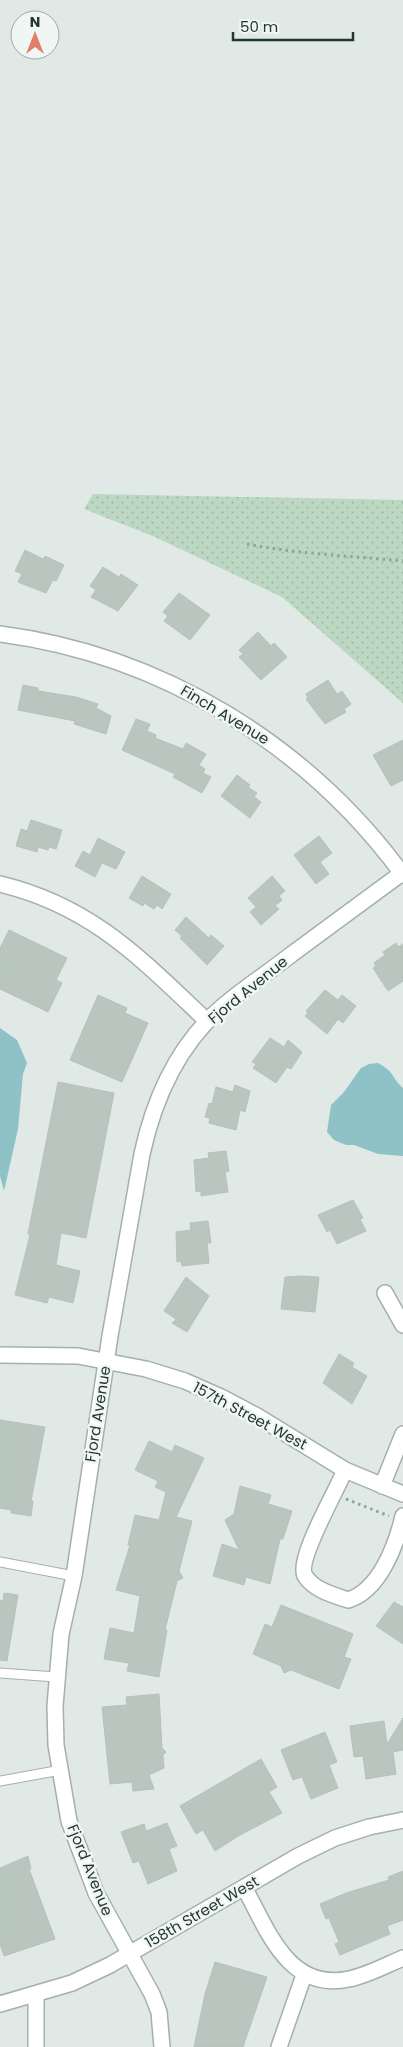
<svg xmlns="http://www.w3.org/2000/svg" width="403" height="2047" font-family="Poppins,sans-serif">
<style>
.park{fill:url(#park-dots)}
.water{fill:#8fc2c7}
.building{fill:#b9c6c0;stroke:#b4c2bb}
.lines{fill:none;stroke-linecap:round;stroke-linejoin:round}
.service-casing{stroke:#a4b0ab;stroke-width:11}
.minor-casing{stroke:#a4b0ab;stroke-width:18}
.tertiary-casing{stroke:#a4b0ab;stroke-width:18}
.path{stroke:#85a99b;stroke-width:3;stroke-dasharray:2.5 4;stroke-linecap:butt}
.service{stroke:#fff;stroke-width:9}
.minor{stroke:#fff;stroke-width:15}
.tertiary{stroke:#fff;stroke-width:15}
.labels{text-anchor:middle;stroke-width:5;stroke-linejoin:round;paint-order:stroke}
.street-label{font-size:15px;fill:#233731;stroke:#f0f6f3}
</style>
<defs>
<pattern id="park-dots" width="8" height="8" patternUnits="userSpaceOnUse" patternTransform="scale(1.25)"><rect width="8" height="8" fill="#bcd8c2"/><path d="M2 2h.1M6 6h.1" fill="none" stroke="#a1baa7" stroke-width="1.8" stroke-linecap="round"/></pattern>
</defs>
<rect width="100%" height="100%" fill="#e0e9e5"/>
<polygon class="park" points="93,494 403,500 403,703 282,597 155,537 84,509"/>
<g class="water">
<polygon points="0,1028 17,1040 27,1063 23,1074 18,1129 4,1191 0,1176"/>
<path d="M378,1063C395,1072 391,1077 403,1088V1156L378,1154L354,1145H346L334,1140L327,1132L331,1105L344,1092L361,1068L369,1064Z"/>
</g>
<g class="building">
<polygon points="25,550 43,559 45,556 64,565 56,581 53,580 46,593 18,582 22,574 15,571"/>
<polygon points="103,567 119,577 121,574 138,585 118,611 91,597 96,590 90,586"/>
<polygon points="179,593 210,615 190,640 164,621 168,616 163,612"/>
<polygon points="258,632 271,646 274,643 287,657 261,680 239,657 243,654 239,650"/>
<polygon points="328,680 337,694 342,691 351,704 344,709 346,712 325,724 306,699 308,698 306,694"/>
<polygon points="23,685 38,688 38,691 76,697 98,704 96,708 111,716 106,734 74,724 75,721 18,710"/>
<polygon points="136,719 150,724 147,731 156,735 155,738 183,749 186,743 206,754 199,765 205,769 203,773 211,777 202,793 173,777 175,774 122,750"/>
<polygon points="403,740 403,780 391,786 373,755"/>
<polygon points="237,775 250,785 248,787 257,793 254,797 261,802 250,818 221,796"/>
<polygon points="31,820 62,830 56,849 49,847 48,850 38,847 37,852 16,846 21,829 27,831"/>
<polygon points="319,836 332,853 320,862 329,874 316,884 294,855"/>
<polygon points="98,838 125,852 116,869 102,863 95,877 75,866 83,851 90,855"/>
<polygon points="142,876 171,894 162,909 157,905 154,909 144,903 143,906 129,898"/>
<polygon points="272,876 285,891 279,896 282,900 275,906 279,909 261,925 250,912 256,907 248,898"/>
<polygon points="186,917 209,938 211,935 224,946 207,965 180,938 182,936 175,930"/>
<polygon points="9,930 67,958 56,980 62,983 48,1012 0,989 0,948"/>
<polygon points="396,943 398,947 403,944 403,981 388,991 373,968 376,966 374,963 385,955 383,952"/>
<polygon points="325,990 338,1000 342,995 356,1006 343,1023 338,1019 327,1034 305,1016 308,1013 306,1011"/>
<polygon points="98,995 127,1008 125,1013 148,1023 122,1082 70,1060"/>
<polygon points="270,1038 284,1047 288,1040 302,1052 291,1069 287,1067 276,1083 253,1068 256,1064 252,1062"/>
<polygon points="58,1082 114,1093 86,1238 61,1233 56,1265 80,1271 73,1303 49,1297 47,1303 15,1295 30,1235 28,1234"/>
<polygon points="235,1085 250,1091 245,1112 240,1110 236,1130 209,1123 210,1118 205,1117 209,1103 212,1104 216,1087 233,1092"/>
<polygon points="226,1151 229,1171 225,1172 228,1192 201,1196 201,1191 196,1192 194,1160 209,1158 208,1153"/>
<polygon points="353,1200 363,1218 360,1219 366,1231 337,1244 330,1230 327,1232 318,1215"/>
<polygon points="208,1221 211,1243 207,1243 209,1263 182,1266 181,1261 177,1262 176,1232 191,1230 190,1223"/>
<polygon points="302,1276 319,1277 315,1312 281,1309 285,1277"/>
<polygon points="186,1277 209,1296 187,1332 172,1323 176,1319 164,1311"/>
<polygon points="339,1354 354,1363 352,1367 367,1376 352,1404 323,1383"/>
<polygon points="0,1420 45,1427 31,1501 33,1501 31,1516 11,1513 11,1510 0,1508"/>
<polygon points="149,1441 172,1452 175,1445 204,1458 176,1517 192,1521 179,1571 183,1578 177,1581 165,1630 167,1630 159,1677 127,1671 129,1663 104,1659 110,1628 134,1633 140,1596 116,1590 130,1545 128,1545 135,1515 159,1520 166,1492 155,1487 158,1481 135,1470"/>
<polygon points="240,1486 271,1495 268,1504 292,1511 283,1539 280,1539 270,1584 246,1577 244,1585 213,1576 222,1544 239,1550 225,1520 234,1514"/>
<polygon points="4,1593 18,1595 7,1661 0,1660 0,1600 3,1601"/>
<polygon points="394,1602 403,1607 403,1644 376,1626"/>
<polygon points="281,1605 353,1634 344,1657 351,1659 339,1689 291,1670 284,1673 281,1666 253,1654 265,1624 272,1627"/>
<polygon points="159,1694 162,1748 166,1752 163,1755 164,1768 149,1775 154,1789 133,1791 132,1782 110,1784 102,1707 127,1705 126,1697"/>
<polygon points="403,1718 403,1750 393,1752 396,1774 366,1779 363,1756 354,1757 350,1726 384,1721 387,1744"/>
<polygon points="325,1732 337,1762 329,1765 338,1788 311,1799 302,1777 293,1780 281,1750"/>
<polygon points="261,1759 277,1787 269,1792 282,1813 240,1835 215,1851 203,1830 196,1834 180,1806"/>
<polygon points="167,1823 177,1846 169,1849 177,1871 148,1884 139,1861 133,1863 121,1832 144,1824 146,1831"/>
<polygon points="28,1856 31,1869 29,1869 55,1939 4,1956 0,1944 0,1868"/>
<polygon points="403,1871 403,1920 387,1926 390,1934 340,1955 335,1944 339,1942 329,1918 326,1919 320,1904 346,1893 389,1880 388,1877"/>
<polygon points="215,1962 267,1977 243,2047 194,2047 205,1994"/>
</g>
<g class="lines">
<g class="service-casing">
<g id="service">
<polyline points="0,1562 74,1576"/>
<polyline points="0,1673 56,1677"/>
<polyline points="0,1781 61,1770"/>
</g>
</g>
<g class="minor-casing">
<g id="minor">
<path d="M0,634C161,655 307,744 403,875"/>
<path d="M0,884C92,906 141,959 207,1021"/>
<polyline points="385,1293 403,1325"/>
<path d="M345,1470C337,1490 296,1560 305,1576C314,1590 333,1595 348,1600C379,1591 396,1546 403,1516"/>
<polyline points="382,1486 403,1434"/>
<path d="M245,1889C268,1931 289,1992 349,1979C368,1975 386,1965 403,1958"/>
<polyline points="36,1995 36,2047"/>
<polyline points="0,2004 72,1983 110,1965 298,1856 335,1838 369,1827 403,1820"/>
<path d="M162,2047L159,2012L152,1994L96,1893L69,1821L56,1745L55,1706L61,1634L74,1576L110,1336L142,1154C154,1099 178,1045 222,1007C244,988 269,972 292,954C329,927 365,900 402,873"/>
<polyline points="279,2047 304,1975"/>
</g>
</g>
<g class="tertiary-casing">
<polyline id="tertiary" points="0,1355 78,1356 146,1369 185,1381 221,1397 257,1416 345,1470 403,1494"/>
</g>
<g class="path">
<path d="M247,544C298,554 351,556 403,561"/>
<polyline points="346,1499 389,1516"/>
</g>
<use href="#service" class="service"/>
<use href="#minor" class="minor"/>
<use href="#tertiary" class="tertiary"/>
</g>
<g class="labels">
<g class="street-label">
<text transform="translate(225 715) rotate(31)" y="5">Finch Avenue</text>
<text transform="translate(248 990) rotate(-39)" y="5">Fjord Avenue</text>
<text transform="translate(98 1414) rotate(-81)" y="5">Fjord Avenue</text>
<text transform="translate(250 1416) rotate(28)" y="5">157th Street West</text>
<text transform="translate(90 1870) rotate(68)" y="5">Fjord Avenue</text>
<text transform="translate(202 1912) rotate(-30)" y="5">158th Street West</text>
</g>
</g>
<g transform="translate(35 35)"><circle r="24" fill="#f0f6f3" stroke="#9eaaa5"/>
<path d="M0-4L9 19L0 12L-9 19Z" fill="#e07f68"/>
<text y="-8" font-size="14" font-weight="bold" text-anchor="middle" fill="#233731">N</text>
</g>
<path d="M233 32v8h120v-8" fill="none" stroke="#233731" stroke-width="2.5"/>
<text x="240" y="32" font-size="15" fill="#233731" stroke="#f0f6f3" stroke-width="4" paint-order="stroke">50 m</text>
</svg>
